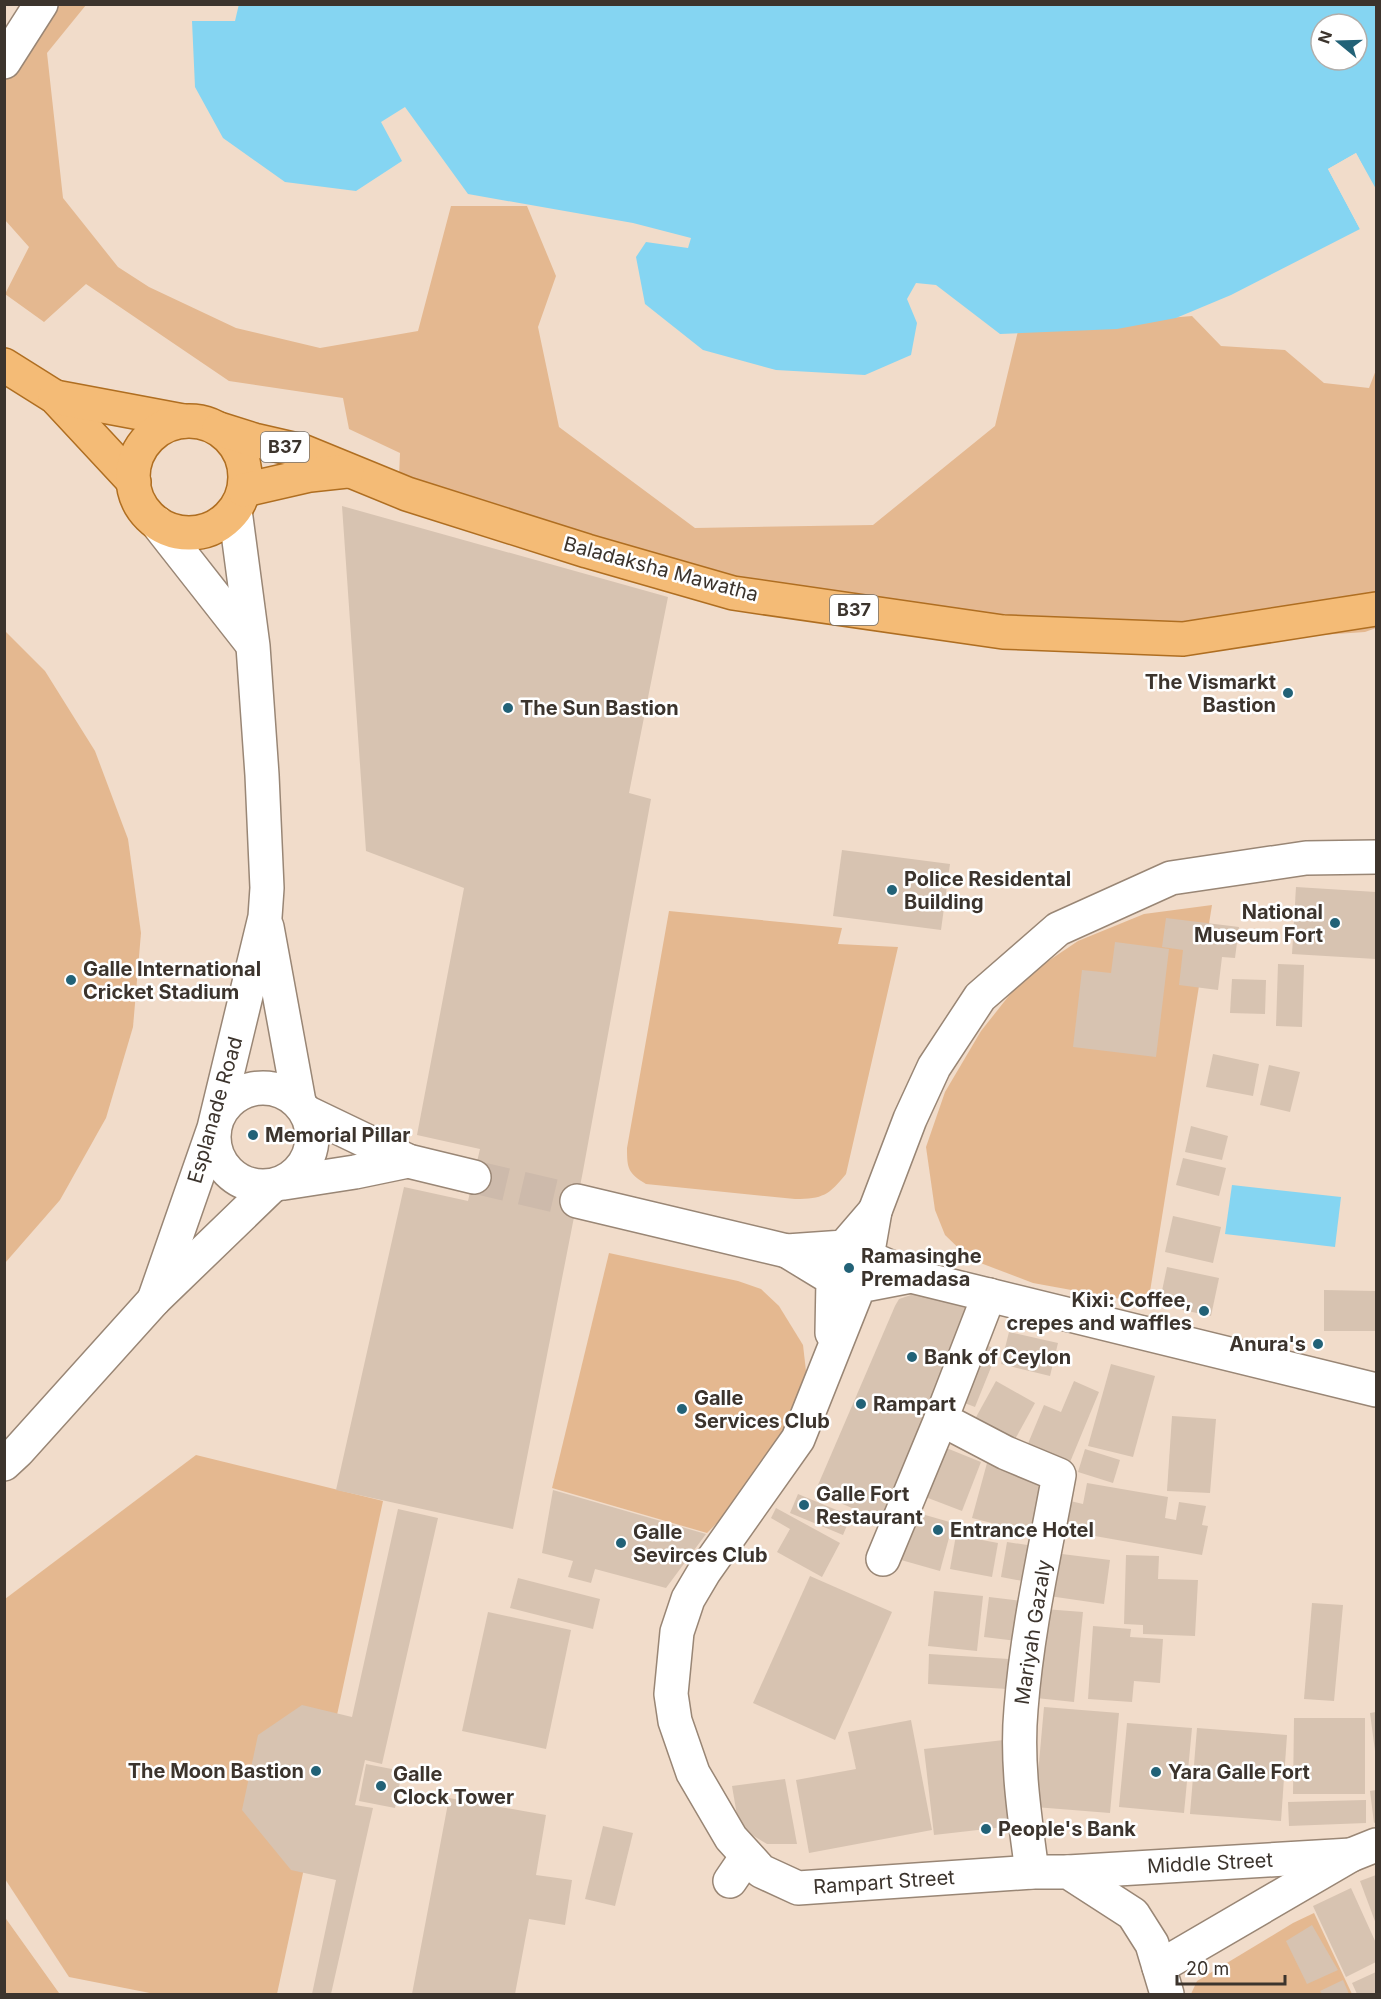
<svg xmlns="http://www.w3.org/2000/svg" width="1381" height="1999" font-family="Inter,sans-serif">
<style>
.green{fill:#e4b890}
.water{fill:#85d5f2;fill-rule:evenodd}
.pier{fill:#f1dcca}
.building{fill:#d7c3b1}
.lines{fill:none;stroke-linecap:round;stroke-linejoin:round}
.minor-tunnel{stroke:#cdbaab;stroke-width:33;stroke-dasharray:33 16;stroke-linecap:butt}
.minor-casing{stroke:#998675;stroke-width:36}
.major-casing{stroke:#af6e21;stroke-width:36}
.minor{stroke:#fff;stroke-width:33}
.major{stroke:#f4bb76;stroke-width:33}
.poi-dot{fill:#226277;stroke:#fff;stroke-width:2}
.labels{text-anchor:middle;stroke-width:5;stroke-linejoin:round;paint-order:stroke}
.shield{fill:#fff;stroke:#76716c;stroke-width:1.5}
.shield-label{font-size:18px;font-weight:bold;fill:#3c342d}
.street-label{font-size:20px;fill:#3c342d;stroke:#fff}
.poi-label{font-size:20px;font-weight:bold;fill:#3c342d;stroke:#fff;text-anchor:start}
</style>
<rect width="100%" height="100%" fill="#f1dcca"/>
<g class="green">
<polygon points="50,5 86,5 47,53 63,198 118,267 149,287 236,328 320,348 418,331 451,206 527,206 556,276 538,327 559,427 695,528 873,525 995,426 1018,331 1192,316 1221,346 1285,350 1324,383 1369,388 1376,370 1376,628 1365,632 1173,645 845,604 592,545 399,476 400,453 349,429 343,398 229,381 86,284 44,322 5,294 29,247 5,220 5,78"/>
<polygon points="5,631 45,671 95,751 128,839 141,933 133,1027 106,1118 60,1200 5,1263"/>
<polygon points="1212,905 1148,1304 1033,1283 970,1259 945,1235 935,1210 926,1147 945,1092 981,1031 1023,978 1078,941 1144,914"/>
<path d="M669,911L842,928L838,944L898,947L846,1174C829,1195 823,1199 795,1199L646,1184C628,1173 627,1169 627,1148Z"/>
<polygon points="609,1253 738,1281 761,1289 779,1306 803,1345 806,1371 803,1389 771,1458 735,1505 707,1533 552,1488"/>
<polygon points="196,1455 383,1501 277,1994 155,1994 69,1977 5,1879 5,1599"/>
<polygon points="1314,1913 1352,1994 1191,1994 1197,1981 1293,1923"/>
<polygon points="4,1916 59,1993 63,1994 5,1994"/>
</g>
<g class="water">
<path d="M239,4L1376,5V189L1356,153L1328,169L1360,229L1231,295L1176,318L1117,329L1000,334L936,285L916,283L907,299L917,323L911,355L865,375L776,370L703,350L645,304L636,257L646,242L688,248L691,238L633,223L468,194L405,107L381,122L402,161L356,191L285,182L223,138L195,87L192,21H235ZM1321,24H1357V60H1321Z"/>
<polygon points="1232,1185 1341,1197 1335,1247 1225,1234"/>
</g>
<polygon class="pier" points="1356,153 1376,192 1355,157 1332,170 1363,227 1361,231 1328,169"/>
<g class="building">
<polygon points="342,506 668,597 629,793 651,799 583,1171 513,1529 336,1490 404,1187 468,1201 480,1149 417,1135 464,888 366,851"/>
<polygon points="842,850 950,864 941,930 833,916"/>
<polygon points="1296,887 1376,892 1376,959 1292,954"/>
<polygon points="1166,918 1239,927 1235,958 1222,957 1218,990 1179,985 1183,950 1162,947"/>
<polygon points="1115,942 1169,949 1156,1057 1073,1047 1082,970 1111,973"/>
<polygon points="1278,964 1304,965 1302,1027 1276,1026"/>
<polygon points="1232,979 1266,980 1265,1014 1230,1013"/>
<polygon points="1213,1054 1259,1064 1253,1096 1206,1087"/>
<polygon points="1269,1065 1300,1072 1290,1112 1260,1105"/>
<polygon points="1191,1126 1228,1136 1222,1160 1185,1152"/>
<polygon points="1183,1158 1226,1168 1219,1196 1176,1185"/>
<polygon points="1173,1216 1221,1227 1213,1263 1165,1252"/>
<polygon points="1167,1267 1219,1278 1211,1316 1159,1305"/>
<polygon points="1324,1290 1375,1291 1375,1331 1324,1331"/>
<polygon points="917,1293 979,1307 891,1525 815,1492 895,1306 899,1299"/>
<polygon points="1009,1332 1058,1343 1050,1376 1001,1364"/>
<polygon points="976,1341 998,1350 975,1407 954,1399"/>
<polygon points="1111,1364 1155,1376 1133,1457 1088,1446"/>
<polygon points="996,1381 1035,1403 1014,1441 975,1419"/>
<polygon points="1074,1381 1099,1392 1068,1467 1027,1446 1044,1405 1061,1412"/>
<polygon points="1172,1416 1216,1419 1210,1493 1167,1491"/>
<polygon points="934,1443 981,1462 962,1511 915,1493"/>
<polygon points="1085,1449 1120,1460 1113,1483 1078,1472"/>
<polygon points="987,1463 1048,1479 1034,1534 972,1518"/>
<polygon points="1087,1483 1168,1497 1165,1518 1176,1520 1179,1502 1206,1506 1202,1525 1208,1526 1202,1555 1061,1530 1066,1500 1083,1504"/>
<polygon points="553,1490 706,1534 666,1588 595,1569 591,1583 568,1577 573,1561 542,1553"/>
<polygon points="798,1494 851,1516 843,1535 790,1513"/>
<polygon points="776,1508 840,1543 822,1577 777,1552 790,1529 771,1518"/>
<polygon points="398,1509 438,1518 382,1764 365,1760 355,1805 373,1808 331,1994 312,1994 336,1880 291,1870 242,1810 258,1735 302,1705 352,1717"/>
<polygon points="908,1510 953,1523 940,1571 894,1558"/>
<polygon points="956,1535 998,1543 992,1577 950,1569"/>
<polygon points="1007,1542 1034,1546 1028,1582 1001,1577"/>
<polygon points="1054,1553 1110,1560 1104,1604 1049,1596"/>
<polygon points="1126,1555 1159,1556 1158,1579 1198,1580 1195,1636 1143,1634 1143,1625 1124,1624"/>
<polygon points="810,1576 892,1612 835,1740 753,1703"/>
<polygon points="518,1578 600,1599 593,1629 510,1608"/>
<polygon points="934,1591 983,1596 977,1651 928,1646"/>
<polygon points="989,1597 1022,1601 1017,1641 984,1637"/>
<polygon points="1312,1603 1343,1605 1334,1701 1304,1699"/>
<polygon points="1044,1609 1083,1612 1074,1702 1036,1698"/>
<polygon points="488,1612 571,1630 546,1749 462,1731"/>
<polygon points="1093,1626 1131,1629 1130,1637 1163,1639 1160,1683 1134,1681 1132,1702 1088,1699"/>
<polygon points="929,1654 1009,1659 1007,1689 928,1684"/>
<polygon points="1044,1707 1119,1713 1110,1813 1035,1807"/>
<polygon points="1376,1712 1376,1751 1375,1751 1370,1713"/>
<polygon points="1294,1718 1365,1718 1365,1794 1293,1794"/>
<polygon points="911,1720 932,1830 809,1853 796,1780 856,1769 848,1732"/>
<polygon points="1127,1723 1192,1728 1184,1813 1119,1807"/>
<polygon points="1197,1728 1287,1735 1281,1821 1190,1814"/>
<polygon points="1004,1740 1013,1826 934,1835 924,1749"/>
<polygon points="366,1764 402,1771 395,1808 359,1801"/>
<polygon points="785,1779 797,1844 767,1844 739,1827 732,1786"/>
<polygon points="1376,1790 1376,1822 1374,1823 1370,1791"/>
<polygon points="449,1798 546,1815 536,1875 572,1880 565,1925 529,1919 515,1994 412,1994"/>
<polygon points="1366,1800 1366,1823 1289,1826 1288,1802"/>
<polygon points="603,1826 633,1833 615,1906 585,1899"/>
<polygon points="1376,1875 1376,1924 1360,1881"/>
<polygon points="1351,1888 1376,1943 1376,1962 1346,1977 1313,1906"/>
<polygon points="1312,1925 1338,1970 1307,1984 1286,1941"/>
<polygon points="1376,1972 1376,1994 1357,1994 1352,1983"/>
<polygon points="1343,1980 1349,1994 1322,1994 1320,1991"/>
</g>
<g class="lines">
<polyline class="minor-tunnel" points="474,1177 577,1201"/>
<g class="minor-casing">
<g id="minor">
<polyline points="4,62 41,4"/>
<polyline points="157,523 252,644"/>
<polyline points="1376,857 1306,858 1171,878 1058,929 980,997 934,1067 910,1119 875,1211 867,1257 911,1276 1376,1390"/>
<polyline points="267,927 299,1102"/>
<circle cx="263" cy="1137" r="49"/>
<polyline points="308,1113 408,1161 474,1177"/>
<polyline points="284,1183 355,1172 408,1161"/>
<polyline points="577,1201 787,1251 844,1247 875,1211"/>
<path d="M787,1251L833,1279C864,1310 892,1249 844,1247L836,1254L830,1265L833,1279L832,1333"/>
<polyline points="911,1276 859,1286 798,1439 704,1572 688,1599 677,1632 671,1694 675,1721 693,1773 731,1838 761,1871 798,1888 1032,1872 1068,1872 1133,1914 1152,1944 1167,1994"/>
<path d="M989,1295L941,1419L1006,1453L1059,1475C1045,1552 1027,1630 1021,1709C1016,1764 1025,1818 1032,1872"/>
<polyline points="154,1300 214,1128 265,917 267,888 262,775 253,646 235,510"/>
<polyline points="4,1464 18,1451 154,1300 272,1186"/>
<polyline points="883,1559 941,1419"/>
<polyline points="1068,1872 1351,1855"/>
<polyline points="730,1881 747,1856"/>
<polyline points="1159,1967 1351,1855 1376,1845"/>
</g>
</g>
<g class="major-casing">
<g id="major">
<polyline points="4,365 55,397 134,482"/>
<polyline points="55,397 183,421"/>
<circle cx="189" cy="477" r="56"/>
<polyline points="219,429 254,440 302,451 407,494 587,551 733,593 1003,632 1183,639 1376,609"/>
<polyline points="244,490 310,475 347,471"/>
</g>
</g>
<use href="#minor" class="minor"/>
<use href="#major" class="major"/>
</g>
<g class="poi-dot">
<circle cx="1288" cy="693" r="6"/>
<circle cx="508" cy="708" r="6"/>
<circle cx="892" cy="890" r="6"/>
<circle cx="1335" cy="923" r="6"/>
<circle cx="71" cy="980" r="6"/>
<circle cx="253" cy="1135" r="6"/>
<circle cx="849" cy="1268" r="6"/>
<circle cx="1204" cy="1311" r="6"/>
<circle cx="1318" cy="1344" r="6"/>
<circle cx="912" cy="1357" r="6"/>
<circle cx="861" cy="1404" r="6"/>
<circle cx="682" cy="1409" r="6"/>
<circle cx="804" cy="1505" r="6"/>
<circle cx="938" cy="1530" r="6"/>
<circle cx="621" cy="1543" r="6"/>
<circle cx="316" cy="1771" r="6"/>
<circle cx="1156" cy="1772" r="6"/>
<circle cx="381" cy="1786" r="6"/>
<circle cx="986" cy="1829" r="6"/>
</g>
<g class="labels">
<g class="shield">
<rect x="261" y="432" width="48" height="30" rx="4.5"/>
<rect x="830" y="595" width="48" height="30" rx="4.5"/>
</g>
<g class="shield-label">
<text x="285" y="453">B37</text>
<text x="854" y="616">B37</text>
</g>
<g class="street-label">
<text transform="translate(661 569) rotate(15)" y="7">Baladaksha Mawatha</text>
<text transform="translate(215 1110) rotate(-74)" y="7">Esplanade Road</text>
<text transform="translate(1033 1632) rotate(-81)" y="7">Mariyah Gazaly</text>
<text transform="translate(1210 1863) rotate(-3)" y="7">Middle Street</text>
<text transform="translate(884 1882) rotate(-4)" y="7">Rampart Street</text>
</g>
<g class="poi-label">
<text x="1276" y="689" text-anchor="end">The Vismarkt<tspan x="1276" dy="23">Bastion</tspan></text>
<text x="520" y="715">The Sun Bastion</text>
<text x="904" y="886">Police Residental<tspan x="904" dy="23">Building</tspan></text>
<text x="1323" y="919" text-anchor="end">National<tspan x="1323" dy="23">Museum Fort</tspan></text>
<text x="83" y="976">Galle International<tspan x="83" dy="23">Cricket Stadium</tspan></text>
<text x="265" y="1142">Memorial Pillar</text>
<text x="861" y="1263">Ramasinghe<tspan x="861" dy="23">Premadasa</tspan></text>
<text x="1192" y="1307" text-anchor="end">Kixi: Coffee,<tspan x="1192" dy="23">crepes and waffles</tspan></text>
<text x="1306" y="1351" text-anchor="end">Anura's</text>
<text x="924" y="1364">Bank of Ceylon</text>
<text x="694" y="1405">Galle<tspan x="694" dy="23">Services Club</tspan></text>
<text x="873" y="1411">Rampart</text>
<text x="816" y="1501">Galle Fort<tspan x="816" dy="23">Restaurant</tspan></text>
<text x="950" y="1537">Entrance Hotel</text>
<text x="633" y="1539">Galle<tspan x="633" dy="23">Sevirces Club</tspan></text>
<text x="304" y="1778" text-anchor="end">The Moon Bastion</text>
<text x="1168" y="1779">Yara Galle Fort</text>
<text x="393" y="1781">Galle<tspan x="393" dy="23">Clock Tower</tspan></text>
<text x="998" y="1836">People's Bank</text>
</g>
</g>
<rect width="1381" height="1999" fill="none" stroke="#3c342d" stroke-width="12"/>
<g transform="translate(1339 42) rotate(289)"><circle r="28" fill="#ffffff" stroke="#b1aeab" stroke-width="1.5"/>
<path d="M0-4.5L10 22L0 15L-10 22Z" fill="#226277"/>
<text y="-9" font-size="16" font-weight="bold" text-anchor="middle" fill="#3c342d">N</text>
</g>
<path d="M1177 1975v9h108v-9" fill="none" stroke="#3c342d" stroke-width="3"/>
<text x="1186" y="1975" font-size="18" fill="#3c342d" stroke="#ffffff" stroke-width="4.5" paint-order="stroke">20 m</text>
</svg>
